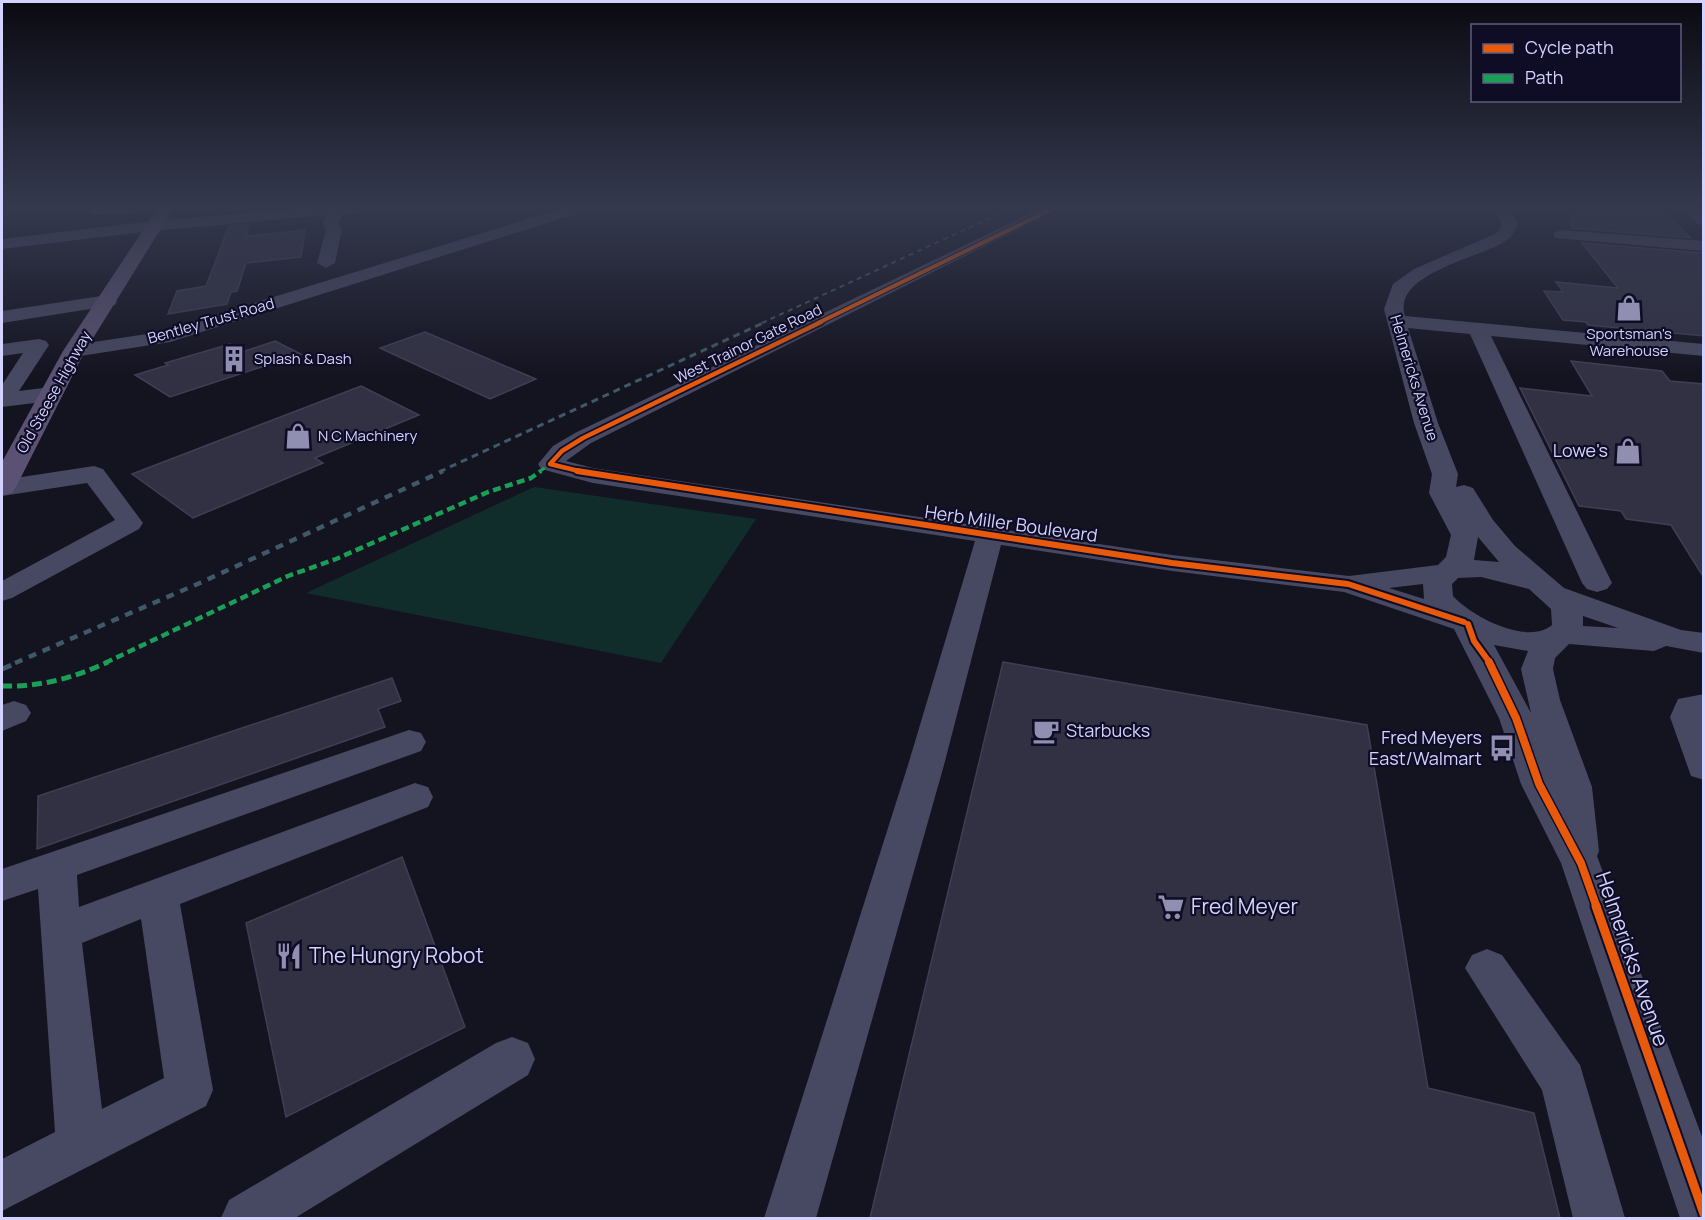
<svg xmlns="http://www.w3.org/2000/svg" width="1705" height="1220" font-family="Manrope,sans-serif">
<style>
.green{fill:#112d2b}
.building{fill:#323143;stroke:#403e55;stroke-width:1.5}
.lines{fill:none;stroke-linecap:round;stroke-linejoin:round}
.minor{fill:#474861;fill-rule:evenodd}
.major{fill:#5b5273;fill-rule:evenodd}
.rail-far3{stroke:#3f596a;stroke-width:2;stroke-dasharray:5 4.5;stroke-linecap:butt}
.rail-far2{stroke:#3f596a;stroke-width:3;stroke-dasharray:7 5;stroke-linecap:butt}
.rail-far1{stroke:#3f596a;stroke-width:4.5;stroke-dasharray:8 7;stroke-linecap:butt}
.rail{stroke:#3f596a;stroke-width:5;stroke-dasharray:10 9;stroke-linecap:butt}
.quiet-far2{stroke:#1a9f57;stroke-width:3;stroke-dasharray:7 3;stroke-linecap:butt}
.quiet-far1{stroke:#1a9f57;stroke-width:4.5;stroke-dasharray:8 4.5;stroke-linecap:butt}
.quiet{stroke:#1a9f57;stroke-width:5;stroke-dasharray:10 5;stroke-linecap:butt}
.cycleway-far4-casing{stroke:#0f0d26;stroke-width:6}
.cycleway-far3-casing{stroke:#0f0d26;stroke-width:8}
.cycleway-far2-casing{stroke:#0f0d26;stroke-width:10}
.cycleway-far1-casing{stroke:#0f0d26;stroke-width:11}
.cycleway-casing{stroke:#0f0d26;stroke-width:13}
.cycleway-far4{stroke:#e8590c;stroke-width:4}
.cycleway-far3{stroke:#e8590c;stroke-width:4.5}
.cycleway-far2{stroke:#e8590c;stroke-width:6}
.cycleway-far1{stroke:#e8590c;stroke-width:8}
.cycleway{stroke:#e8590c;stroke-width:9}
.labels{text-anchor:middle;stroke-width:4.5;stroke-linejoin:round;paint-order:stroke}
.far-street-label{font-size:15px;fill:#d4d2ff;stroke:#0f0d26}
.far-poi-label{font-size:15px;fill:#d4d2ff;stroke:#0f0d26;text-anchor:start}
.poi-label{font-size:18px;fill:#d4d2ff;stroke:#0f0d26;text-anchor:end}
.street-label{font-size:18px;fill:#d4d2ff;stroke:#0f0d26}
.near-poi-label{font-size:21px;fill:#d4d2ff;stroke:#0f0d26;text-anchor:start}
.near-street-label{font-size:21px;fill:#d4d2ff;stroke:#0f0d26}
</style>
<rect width="100%" height="100%" fill="#141320"/>
<polygon class="green" points="534,487 756,519 661,663 306,593"/>
<g class="building">
<polygon points="1571,206 1657,206 1691,238 1571,228"/>
<polygon points="248,224 247,236 305,230 301,257 246,263 237,291 231,292 227,304 168,314 177,291 206,286 229,226"/>
<polygon points="1582,243 1704,253 1704,336 1588,325 1586,322 1563,320 1544,291 1563,292 1556,282 1618,288"/>
<polygon points="425,332 536,379 490,399 380,348"/>
<polygon points="275,341 301,354 170,397 135,375 168,365 165,363 230,344 245,351"/>
<polygon points="1571,361 1662,371 1670,381 1704,384 1704,578 1671,525 1626,519 1621,511 1579,506 1520,388 1592,396"/>
<polygon points="361,386 419,415 315,458 323,463 193,518 132,474"/>
<polygon points="1003,662 1367,725 1428,1088 1534,1113 1560,1218 870,1218"/>
<polygon points="392,678 401,701 378,709 385,727 37,849 38,796"/>
<polygon points="402,857 465,1027 286,1117 246,923"/>
</g>
<g class="lines">
<g class="minor">
<polygon points="325,206 386,206 379,211 342,214 339,223 342,230 335,263 326,268 317,263 326,230 323,223 326,215 152,231 2,249 2,239 152,221"/>
<polygon points="570,206 593,206 591,209 170,342 74,357 67,355 64,351 67,347 74,345 160,332"/>
<path d="M1046,206H1065L591,443L566,461L593,468L1172,555L1349,576L1438,565L1446,557L1451,535L1429,493L1432,474L1414,423L1384,309L1393,284L1414,269L1497,233L1502,225L1493,206H1509L1518,225C1515,230 1512,237 1507,240C1482,258 1391,273 1405,316L1704,344V356L1491,336L1612,583L1607,589L1597,592L1587,589L1582,583L1470,334L1408,328L1438,423L1458,474L1456,487L1464,485L1473,488L1493,520L1515,546L1564,588L1681,630L1704,633V653L1666,646L1654,651L1569,644L1555,658L1553,669L1560,700L1592,787L1599,851L1597,856L1704,1142V1218H1680L1561,863L1521,784L1499,718L1454,629L1344,592L1172,571L1001,545L944,765L816,1218H764L908,765L975,541L593,483L541,469L538,464L553,446L575,433ZM1478,537L1499,562L1474,560ZM1481,577L1529,589L1551,609L1552,625C1527,646 1471,616 1453,596L1452,584L1458,578ZM1423,584L1424,599L1389,588ZM1583,616L1618,628L1583,626ZM1494,645L1528,651L1521,669L1531,713Z"/>
<polygon points="1679,206 1696,206 1704,213 1704,226 1698,224"/>
<polygon points="88,207 155,206 156,207 148,212 93,215 85,210"/>
<polygon points="1561,230 1704,241 1704,251 1555,238 1553,235 1555,232"/>
<polygon points="108,295 117,301 115,305 2,323 2,311"/>
<polygon points="39,339 46,341 49,345 19,391 51,387 59,389 62,394 59,399 51,401 2,407 2,385 23,353 2,356 2,344"/>
<polygon points="94,466 103,469 143,523 139,529 12,598 2,601 2,581 115,520 87,483 2,496 2,480"/>
<polygon points="1704,694 1704,780 1691,776 1670,717 1678,699"/>
<polygon points="14,701 26,705 31,713 26,721 2,731 2,705"/>
<path d="M409,730L421,733L426,742L421,751L77,875L79,907L415,783L428,787L433,797L428,807L180,904L213,1090L206,1106L2,1211V1159L55,1132L38,889L2,901V869ZM141,919L164,1078L102,1109L82,943Z"/>
<polygon points="1487,949 1502,955 1580,1065 1625,1218 1573,1218 1542,1090 1465,968 1472,955"/>
<polygon points="512,1037 528,1043 535,1059 528,1075 295,1218 221,1218 229,1200 496,1043"/>
</g>
<polygon class="major" points="159,206 175,206 85,351 16,487 12,493 2,495 2,462 63,351"/>
<polyline class="rail-far3" points="762,323 1016,206"/>
<polyline class="rail-far2" points="439,472 765,322"/>
<polyline class="rail-far1" points="15,663 202,582 443,471"/>
<polyline class="rail" points="2,669 19,662"/>
<polyline class="quiet-far2" points="539,472 550,464"/>
<polyline class="quiet-far1" points="105,663 288,576 336,559 488,492 531,478 541,471"/>
<path class="quiet" d="M2,686C41,687 73,678 108,662"/>
<g class="cycleway-far4-casing">
<polyline id="cycleway-far4" points="818,323 1058,206"/>
</g>
<g class="cycleway-far3-casing">
<polyline id="cycleway-far3" points="583,472 550,464 562,451 583,438 821,322"/>
</g>
<g class="cycleway-far2-casing">
<g id="cycleway-far2">
<polyline points="577,471 1172,563 1348,584 1464,622"/>
<polyline points="1468,624 1474,641 1490,663"/>
</g>
</g>
<g class="cycleway-far1-casing">
<polyline id="cycleway-far1" points="1489,662 1516,718 1539,784 1581,863 1597,908"/>
</g>
<g class="cycleway-casing">
<polyline id="cycleway" points="1596,906 1704,1214"/>
</g>
<use href="#cycleway-far4" class="cycleway-far4"/>
<use href="#cycleway-far3" class="cycleway-far3"/>
<use href="#cycleway-far2" class="cycleway-far2"/>
<use href="#cycleway-far1" class="cycleway-far1"/>
<use href="#cycleway" class="cycleway"/>
</g>
<linearGradient id="sky" x2="0" y2="1"><stop stop-color="#0b0a12"/><stop offset="0.55" stop-color="#34394e"/><stop offset="1" stop-color="#34394e" stop-opacity="0"/></linearGradient>
<rect width="1705" height="377" fill="url(#sky)"/>
<defs>
<g id="shop-bare" transform="scale(2.07)"><path d="M-5-2.5h2.3a2.7 3.5 0 0 1 5.4 0H5L5.5 6h-11ZM-1.5-2.5h3a1.5 2.3 0 0 0-3 0Z" fill="#918fb1" stroke="#0f0d26" stroke-width="2.5" paint-order="stroke"/></g>
<g id="building-bare" transform="scale(2.07)"><path d="M-4-6H4V6H1V3H-1V6H-4ZM-2.5-4.3h1.7v1.8h-1.7ZM.8-4.3h1.7v1.8H.8ZM-2.5-1h1.7V.8h-1.7ZM.8-1h1.7V.8H.8Z" fill="#918fb1" stroke="#0f0d26" stroke-width="2.5" paint-order="stroke"/></g>
<g id="cafe-bare" transform="scale(2.07)"><path d="M-5.5-4.5H6V0H3Q3 3.5 0 3.5H-2.5Q-5.5 3.5-5.5 0ZM3-3.2v2h1.7v-2ZM-6 4.5H4V6H-6Z" fill="#918fb1" stroke="#0f0d26" stroke-width="2.5" paint-order="stroke"/></g>
<g id="bus-bare" transform="scale(2.07)"><path d="M-5-6H5V4H4V6H2V4H-2V6H-4V4H-5ZM-3.5-4V0h7V-4ZM-3.5 1.2v1.5H-2V1.2ZM2 1.2v1.5H3.5V1.2Z" fill="#918fb1" stroke="#0f0d26" stroke-width="2.5" paint-order="stroke"/></g>
<g id="supermarket-bare" transform="scale(2.07)"><path d="M-6-5.5h2.5l.6 2H6L4.5 2H-2.5L-4.4-4H-6ZM-1.5 3.2a1.3 1.3 0 1 0 .1 0ZM3 3.2a1.3 1.3 0 1 0 .1 0Z" fill="#918fb1" stroke="#0f0d26" stroke-width="2.5" paint-order="stroke"/></g>
<g id="restaurant-bare" transform="scale(2.07)"><path d="M-5-6h1v4h1v-4h1v4h1v-4h1v5L-1.5 .5V6h-2V.5L-5-1ZM5-6V6H3V1.5H1.5Q1.5-4 5-6Z" fill="#918fb1" stroke="#0f0d26" stroke-width="2.5" paint-order="stroke"/></g>
</defs>
<g fill-rule="evenodd">
<use href="#shop-bare" x="1629" y="308"/>
<use href="#building-bare" x="234" y="359"/>
<use href="#shop-bare" x="298" y="436"/>
<use href="#shop-bare" x="1628" y="451"/>
<use href="#cafe-bare" x="1046" y="731"/>
<use href="#bus-bare" x="1502" y="748"/>
<use href="#supermarket-bare" x="1171" y="907"/>
<use href="#restaurant-bare" x="289" y="956"/>
</g>
<g class="labels">
<g class="far-street-label">
<text transform="translate(211 321) rotate(-16)" y="5">Bentley Trust Road</text>
<text transform="translate(748 344) rotate(-26)" y="5">West Trainor Gate Road</text>
<text transform="translate(1414 378) rotate(73)" y="5">Helmericks Avenue</text>
<text transform="translate(54 392) rotate(-61)" y="5">Old Steese Highway</text>
</g>
<g class="far-poi-label">
<text x="1629" y="339" text-anchor="middle">Sportsman's<tspan x="1629" dy="17">Warehouse</tspan></text>
<text x="254" y="364">Splash &amp; Dash</text>
<text x="318" y="441">N C Machinery</text>
</g>
<g class="poi-label">
<text x="1608" y="457">Lowe's</text>
<text x="1066" y="737" text-anchor="start">Starbucks</text>
<text x="1482" y="744">Fred Meyers<tspan x="1482" dy="21">East/Walmart</tspan></text>
</g>
<g class="street-label">
<text transform="translate(1011 524) rotate(8)" y="6">Herb Miller Boulevard</text>
</g>
<g class="near-poi-label">
<text x="1191" y="914">Fred Meyer</text>
<text x="309" y="963">The Hungry Robot</text>
</g>
<g class="near-street-label">
<text transform="translate(1632 959) rotate(71)" y="7">Helmericks Avenue</text>
</g>
</g>
<rect width="1705" height="1220" fill="none" stroke="#d4d2ff" stroke-width="6"/>
<rect x="1471" y="24" width="210" height="78" fill="#0f0d26" stroke="#5e5c7d" stroke-width="1.5"/>
<rect x="1483" y="44" width="30" height="9" fill="#e8590c" stroke="#5e5c7d" stroke-width="1.5"/>
<text x="1525" y="54" font-size="18" fill="#d4d2ff">Cycle path</text>
<rect x="1483" y="74" width="30" height="9" fill="#1a9f57" stroke="#5e5c7d" stroke-width="1.5"/>
<text x="1525" y="84" font-size="18" fill="#d4d2ff">Path</text>
</svg>
